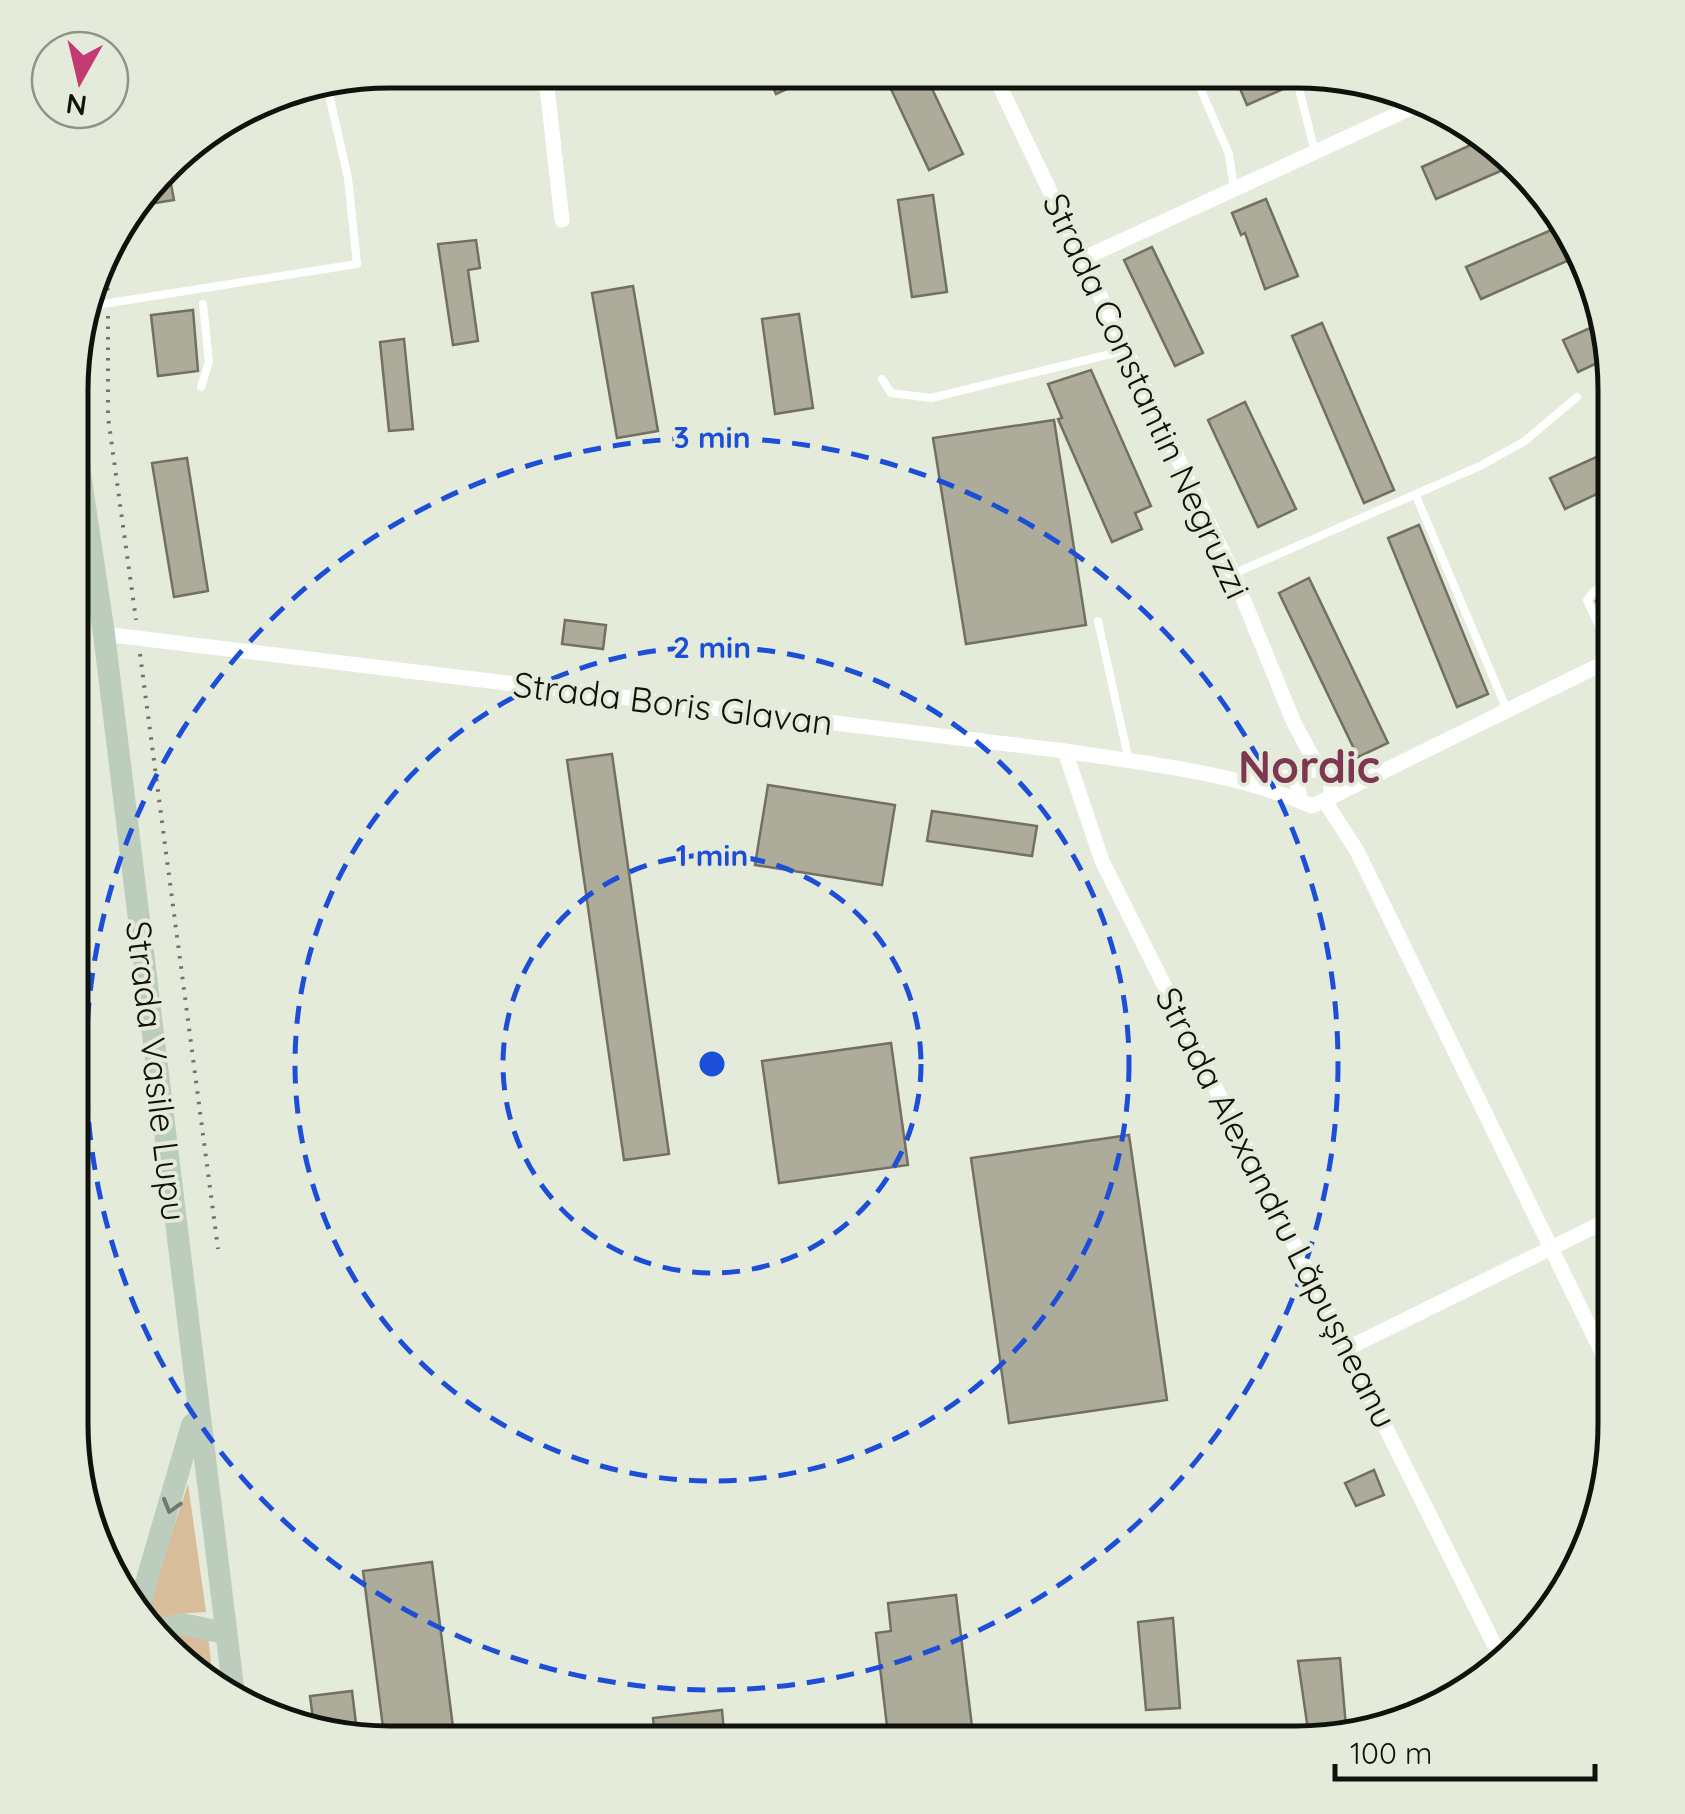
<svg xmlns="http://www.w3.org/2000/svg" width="1685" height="1814" font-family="Quicksand,sans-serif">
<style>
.green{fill:#d7bd99}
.building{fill:#adab9a;stroke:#737061;stroke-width:2.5}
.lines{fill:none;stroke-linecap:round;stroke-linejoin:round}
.path{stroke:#707469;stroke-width:4;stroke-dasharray:2.5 8;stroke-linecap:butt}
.lane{stroke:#fff;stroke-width:8}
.street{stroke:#fff;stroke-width:15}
.secondary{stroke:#bccdbe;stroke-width:22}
.oneway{stroke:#6f796e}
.ring{fill:none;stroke:#1d4ed8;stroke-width:5;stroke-dasharray:18 12}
.labels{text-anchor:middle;stroke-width:8;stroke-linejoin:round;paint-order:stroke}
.street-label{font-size:35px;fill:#10120c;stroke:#e5ebda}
.district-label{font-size:45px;font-weight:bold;fill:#7d3750;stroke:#e5ebda}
.rim{fill:none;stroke:#10120c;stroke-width:5}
.centre{fill:#1d4ed8;stroke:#e5ebda;stroke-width:5}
.ring-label{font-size:30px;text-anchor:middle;font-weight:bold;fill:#1d4ed8;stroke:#e5ebda;stroke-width:8;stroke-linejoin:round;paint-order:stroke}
</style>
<rect width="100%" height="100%" fill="#e5ebda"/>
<g class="green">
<polygon points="188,1484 206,1612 177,1614 149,1626 143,1620"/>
<polygon points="175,1634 208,1636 214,1687 163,1639"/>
</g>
<g class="building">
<polygon points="766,71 826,71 776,94"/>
<polygon points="924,72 963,154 929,170 890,87"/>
<polygon points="1233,72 1287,73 1290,86 1247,105"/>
<polygon points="1484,139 1512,166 1436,199 1422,167"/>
<polygon points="167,163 174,200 131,207 161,171"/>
<polygon points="933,195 947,292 912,297 898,200"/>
<polygon points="1266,199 1298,276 1265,289 1245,233 1241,235 1232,213"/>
<polygon points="1565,224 1576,257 1481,299 1466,267"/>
<polygon points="476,240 480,268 468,270 478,341 453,345 438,244"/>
<polygon points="1152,247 1203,353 1175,366 1124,260"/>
<polygon points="633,286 658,431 617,438 592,293"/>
<polygon points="193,310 198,371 158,376 151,315"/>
<polygon points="799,314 813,408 775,414 762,319"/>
<polygon points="1322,323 1394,490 1364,503 1292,336"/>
<polygon points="1599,324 1610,357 1578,372 1563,340"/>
<polygon points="404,339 413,429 389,431 380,342"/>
<polygon points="1091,370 1151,506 1135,513 1142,529 1112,542 1058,419 1062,418 1048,384"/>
<polygon points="1245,402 1296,509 1258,527 1208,420"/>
<polygon points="1054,420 1086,625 966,644 933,438"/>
<polygon points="1614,449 1614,486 1565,509 1550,478"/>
<polygon points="187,458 208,591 174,597 152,463"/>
<polygon points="1419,525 1488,694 1457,707 1388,538"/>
<polygon points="1309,578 1388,743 1358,757 1279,593"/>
<polygon points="1614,589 1614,641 1596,601"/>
<polygon points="565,620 606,625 603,649 562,644"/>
<polygon points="612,754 669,1154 624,1160 567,760"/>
<polygon points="768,785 895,805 882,885 755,865"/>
<polygon points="932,811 1037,826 1032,856 927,841"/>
<polygon points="891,1043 908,1165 779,1183 762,1061"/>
<polygon points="1129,1135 1167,1400 1009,1423 971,1158"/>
<polygon points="1374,1470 1384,1495 1356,1506 1345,1483"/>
<polygon points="432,1562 455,1743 385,1743 363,1571"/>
<polygon points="956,1595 974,1743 889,1743 876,1633 891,1631 888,1603"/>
<polygon points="1173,1618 1180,1708 1146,1710 1138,1622"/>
<polygon points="1340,1658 1346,1727 1308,1730 1298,1661"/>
<polygon points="352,1691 358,1740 314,1727 310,1696"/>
<polygon points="722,1710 725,1743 656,1743 653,1718"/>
</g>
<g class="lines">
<g class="path">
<polyline points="102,257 108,292"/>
<polyline points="108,316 108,417 136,620"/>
<polyline points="140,654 218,1249"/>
</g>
<g class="lane">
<polyline points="1193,72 1229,154 1234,189"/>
<polyline points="1295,73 1315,152"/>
<polyline points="84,307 357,264 348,178 326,81"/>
<polyline points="882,379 891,393 931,398 1123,351"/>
<polyline points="201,387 209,362 203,304"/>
<polyline points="1416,496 1507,710"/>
<polyline points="1233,574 1480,466 1525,441 1577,397"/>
<polyline points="1098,621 1129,761"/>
<polyline points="1614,658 1587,600 1594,591 1614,581"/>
</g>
<g class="street">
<polyline points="545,70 562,220"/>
<polyline points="993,72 1233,574 1294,723 1319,769"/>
<polyline points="1082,259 1424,102"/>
<path d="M104,634L1065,751C1149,764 1234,772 1312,806L1331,797V777L1319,769L1305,772L1297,783L1300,798"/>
<polyline points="1065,751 1102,861 1502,1660"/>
<polyline points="1254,779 1300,777"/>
<polyline points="1331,797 1614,658"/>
<polyline points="1326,803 1357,851 1614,1377"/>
<polyline points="1346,1349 1614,1217"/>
</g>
<g class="secondary">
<polyline points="75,440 104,634 235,1703"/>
<polyline points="137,1614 192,1425"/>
<polyline points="155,1631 182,1624 225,1633"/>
</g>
</g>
<defs><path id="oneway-chevron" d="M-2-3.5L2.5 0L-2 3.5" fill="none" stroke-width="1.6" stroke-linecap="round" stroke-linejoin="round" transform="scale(2.5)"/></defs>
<use class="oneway" href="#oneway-chevron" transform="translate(171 1506) rotate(106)"/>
<g class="ring">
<circle cx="712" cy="1064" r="209"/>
<circle cx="712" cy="1064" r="417"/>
<circle cx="712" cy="1064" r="626"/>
</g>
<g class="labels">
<g class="street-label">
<text transform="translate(1146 396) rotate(65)" y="12">Strada Constantin Negruzzi</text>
<text transform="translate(673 704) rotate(7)" y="12">Strada Boris Glavan</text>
<text transform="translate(156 1071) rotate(83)" y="12">Strada Vasile Lupu</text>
<text transform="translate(1276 1208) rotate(63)" y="12">Strada Alexandru Lăpușneanu</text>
</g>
<g class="district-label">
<text x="1309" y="783">Nordic</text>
</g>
</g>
<path d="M0 0H1685V1814H0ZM390 88H1296A302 302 0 0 1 1598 390V1424A302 302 0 0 1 1296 1726H390A302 302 0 0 1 88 1424V390A302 302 0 0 1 390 88Z" fill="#e5ebda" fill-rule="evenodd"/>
<path class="rim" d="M390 88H1296A302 302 0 0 1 1598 390V1424A302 302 0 0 1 1296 1726H390A302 302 0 0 1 88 1424V390A302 302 0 0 1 390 88Z"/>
<circle cx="712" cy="1064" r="15" class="centre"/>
<g class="ring-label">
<text x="712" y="448">3 min</text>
<text x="712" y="658">2 min</text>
<text x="712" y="866">1 min</text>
</g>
<g transform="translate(80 80) rotate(188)"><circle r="48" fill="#e5ebda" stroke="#909488" stroke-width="2.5"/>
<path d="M0-8L18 38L0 25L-18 38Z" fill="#c43a72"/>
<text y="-15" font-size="28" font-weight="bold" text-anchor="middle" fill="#10120c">N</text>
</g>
<path d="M1335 1764v15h260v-15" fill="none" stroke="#10120c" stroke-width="5"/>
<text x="1350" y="1764" font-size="30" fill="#10120c" stroke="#e5ebda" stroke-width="8" paint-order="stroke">100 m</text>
</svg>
